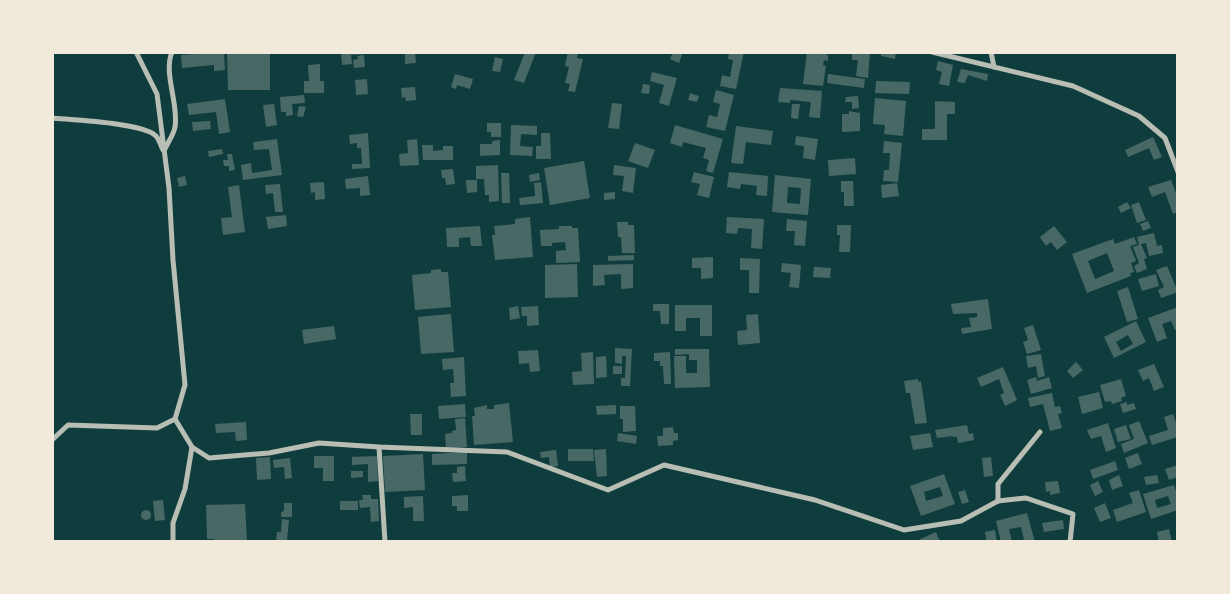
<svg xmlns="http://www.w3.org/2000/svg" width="1230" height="594" font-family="Spectral,serif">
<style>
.building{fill:#486865;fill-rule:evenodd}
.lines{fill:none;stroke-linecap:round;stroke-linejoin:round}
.minor{stroke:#b8beb3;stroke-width:5}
</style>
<rect width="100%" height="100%" fill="#0f3d3e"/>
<g class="building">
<polygon points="224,52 225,70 214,71 214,65 182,68 181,55"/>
<polygon points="227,52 270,52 270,90 228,90"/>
<polygon points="341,52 367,52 367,54 351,55 352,64 342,65"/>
<polygon points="405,52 415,52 416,63 405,64"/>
<polygon points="525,52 536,52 524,83 514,80"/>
<polygon points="568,52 578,53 577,58 583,59 575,92 568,91 570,84 565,83 569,67 565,66"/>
<polygon points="673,52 683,52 679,63 670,59"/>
<polygon points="729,52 744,52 736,89 720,86 722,75 730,77 733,60 728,59"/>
<polygon points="807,52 825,52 825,54 828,55 828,61 824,60 823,65 826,66 823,86 803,84"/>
<polygon points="852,52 870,52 868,78 856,76 858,60 852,60"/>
<polygon points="881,52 896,52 895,59 881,56"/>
<polygon points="364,55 365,67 354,68 353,60 358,59 357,56"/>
<polygon points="495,57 503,59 500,72 492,71"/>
<polygon points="938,61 953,65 949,86 939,84 942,72 936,70"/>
<polygon points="320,64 320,81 324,81 324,93 304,93 304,81 309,81 308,65"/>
<polygon points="961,69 988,74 987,81 968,75 965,83 957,82"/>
<polygon points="652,72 677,78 669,106 659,103 664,85 650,81"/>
<polygon points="455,74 473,79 470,89 457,85 456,89 451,87"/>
<polygon points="828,74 865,79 864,88 827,83"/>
<polygon points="367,79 368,94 356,95 355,80"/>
<polygon points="876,81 910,82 909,94 875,93"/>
<polygon points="643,84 650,85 649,94 641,93"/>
<polygon points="415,87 416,100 406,101 405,97 402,98 401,88"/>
<polygon points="780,88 822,91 820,118 809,117 811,102 790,100 790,103 778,102"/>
<polygon points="716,90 734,95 725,131 706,127 709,115 717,117 720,104 713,102"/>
<polygon points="690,93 699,96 697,102 688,100"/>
<polygon points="304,95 305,103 292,104 293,115 286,116 286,112 281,112 280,97"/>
<polygon points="858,96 859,108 852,109 852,102 845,102 846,97"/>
<polygon points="875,98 906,101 903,136 884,134 885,125 873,124"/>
<polygon points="225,99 230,132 219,134 216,112 189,115 187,104"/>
<polygon points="935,101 955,102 955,114 947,114 947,140 922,140 922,129 935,129"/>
<polygon points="612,103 622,104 619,129 608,128"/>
<polygon points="274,104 277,125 266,127 263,105"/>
<polygon points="792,104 800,104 798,119 791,118"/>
<polygon points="299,106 306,107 303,117 297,116"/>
<polygon points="849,111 860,113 860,131 842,132 842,114 849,114"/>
<polygon points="210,121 211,129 193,131 192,122"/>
<polygon points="487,123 501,123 501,137 491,137 491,132 487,132"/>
<polygon points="511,125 537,126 537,135 521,134 520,146 533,147 532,156 510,155"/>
<polygon points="675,125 723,139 713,173 706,171 709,160 703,158 706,148 683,142 682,147 670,143"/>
<polygon points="736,126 773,131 771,145 746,142 743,164 731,163"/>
<polygon points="368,133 370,168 352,169 352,164 362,164 361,148 357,148 357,143 350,144 349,135"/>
<polygon points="541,133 550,133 551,159 536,159 536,146 541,146"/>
<polygon points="796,136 818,139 815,160 803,158 804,146 795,145"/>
<polygon points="1153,137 1162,157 1154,160 1149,148 1128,157 1125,150"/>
<polygon points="277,139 282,175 243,180 241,165 251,163 252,173 272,170 269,149 254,150 253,142"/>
<polygon points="417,139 419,165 400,166 399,154 408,153 407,140"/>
<polygon points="500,140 500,155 480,156 480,144 492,144 492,141"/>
<polygon points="884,141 902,143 898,182 883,181 884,170 889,170 890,153 883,153"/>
<polygon points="635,143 655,150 648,168 628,161"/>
<polygon points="422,145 433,145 433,151 443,150 443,146 453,146 453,160 423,160"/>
<polygon points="222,149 223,154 209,157 208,151"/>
<polygon points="227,154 232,154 235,170 229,171 229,166 224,166 223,160 228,160"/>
<polygon points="855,158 856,174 829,176 828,160"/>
<polygon points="584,161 590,198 550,205 544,168"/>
<polygon points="498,165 499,201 489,202 489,195 485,195 484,179 476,179 476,166"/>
<polygon points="614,165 636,168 633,193 622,191 624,176 613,175"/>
<polygon points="453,169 455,184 446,185 445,178 442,178 441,170"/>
<polygon points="694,172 714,177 709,198 697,195 700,184 691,182"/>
<polygon points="729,172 768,176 767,196 756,195 757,186 741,184 740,189 727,187"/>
<polygon points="501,173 509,173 510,203 502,203"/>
<polygon points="539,173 540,180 530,182 529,175"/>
<path d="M775,175L811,179L808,215L772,212ZM788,187L801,188L800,204L787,203Z"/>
<polygon points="185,176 187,185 179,187 177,178"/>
<polygon points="368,176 370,195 360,196 360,188 346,189 345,179"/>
<polygon points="466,180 477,180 477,192 467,193"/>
<polygon points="1171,180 1178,198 1178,212 1173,214 1165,192 1152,197 1148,187"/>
<polygon points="841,181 853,181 854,206 844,206 844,192 841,192"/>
<polygon points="324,182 325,199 315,200 315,192 311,193 310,183"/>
<polygon points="541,182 543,203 520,205 519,198 535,196 534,183"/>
<polygon points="897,183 899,196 882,198 881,185"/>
<polygon points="280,184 283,212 275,212 273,193 266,194 265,185"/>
<polygon points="239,185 245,232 223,235 221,218 232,217 228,187"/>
<polygon points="615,192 615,199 604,200 604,193"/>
<polygon points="1127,202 1131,208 1121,213 1118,207"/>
<polygon points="1139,202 1146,220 1137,223 1131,205"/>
<polygon points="286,215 287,226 268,229 266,217"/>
<polygon points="530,217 533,257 495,260 492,235 495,235 494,226 515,224 515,219"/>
<polygon points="727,217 764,219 762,249 751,248 752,229 738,228 737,234 726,233"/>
<polygon points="787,219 807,221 805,246 794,245 795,231 786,231"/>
<polygon points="1148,221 1151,228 1143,231 1140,224"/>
<polygon points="617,222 628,222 628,225 634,225 635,253 622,253 621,237 618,237"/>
<polygon points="837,225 851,225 850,252 839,252 840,235 837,235"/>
<polygon points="480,226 482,246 471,246 470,237 459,238 459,247 447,247 446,228"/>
<polygon points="559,226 572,226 572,228 578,228 580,262 556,263 556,251 566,250 565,242 552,243 552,246 541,246 540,230 559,229"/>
<polygon points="1054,226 1067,242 1057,250 1051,242 1046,246 1040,237"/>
<polygon points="1154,233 1157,246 1162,245 1163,253 1149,256 1146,243 1141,244 1147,258 1144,259 1147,269 1137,273 1134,266 1139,263 1133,247 1139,245 1137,237"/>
<path d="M1134,237L1137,244L1130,246L1136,261L1131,263L1134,272L1130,273L1131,276L1087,293L1072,254L1113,239L1115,244ZM1107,253L1114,271L1095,279L1088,261Z"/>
<polygon points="634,255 634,260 608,261 608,256"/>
<polygon points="713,257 713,278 701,279 701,268 692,268 692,258"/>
<polygon points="740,258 760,259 759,293 749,293 749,270 740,270"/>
<polygon points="782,263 801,265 799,288 789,287 791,273 781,272"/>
<polygon points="577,264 578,297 545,298 545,265"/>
<polygon points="633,264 633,288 621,289 621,274 604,275 605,285 593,286 593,265"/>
<polygon points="1167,266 1178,292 1161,298 1158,290 1164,287 1156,270"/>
<polygon points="814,267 831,268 830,278 813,277"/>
<polygon points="441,269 441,272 448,272 451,307 415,310 412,275 431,273 431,270"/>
<polygon points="1156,274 1159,286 1142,291 1138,279"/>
<polygon points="1128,287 1138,319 1127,322 1117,291"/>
<polygon points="988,299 992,329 962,334 961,328 971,327 969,318 977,317 977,313 953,314 951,304"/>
<polygon points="653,304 669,304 669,324 661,324 660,311 653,311"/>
<polygon points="675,305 712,305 712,336 700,336 700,318 686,318 686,331 675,331"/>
<polygon points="518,306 520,318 510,320 509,308"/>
<polygon points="538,306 539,325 527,326 527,316 522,316 521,307"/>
<polygon points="1178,307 1178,329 1175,330 1171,321 1162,324 1167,338 1157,342 1148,318"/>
<polygon points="451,314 454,352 421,354 418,317"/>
<polygon points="758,314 760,343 738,345 737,331 747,330 746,315"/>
<path d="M1136,321L1146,342L1114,358L1104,337ZM1128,335L1133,344L1121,351L1116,342Z"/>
<polygon points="1033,325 1041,350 1027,354 1023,342 1028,340 1024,328"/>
<polygon points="334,326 336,339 304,344 302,330"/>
<polygon points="615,348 632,349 630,386 621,386 621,378 625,378 626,356 622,356 622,364 615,363"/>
<polygon points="675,349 709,349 710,387 675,388 674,356 686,356 686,373 697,373 697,360 689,360 689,354 675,355"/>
<polygon points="538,350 540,371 530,372 529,363 519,364 518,351"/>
<polygon points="593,352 594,384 573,385 572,372 582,371 581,353"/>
<polygon points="670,352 671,384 664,384 663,366 660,366 660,361 654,361 654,353"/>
<polygon points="1041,354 1045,376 1038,378 1036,366 1028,368 1026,356"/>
<polygon points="606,356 607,377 596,378 596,357"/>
<polygon points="464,357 466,396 451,397 450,383 454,383 453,369 443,370 442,359"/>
<polygon points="1076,362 1083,370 1073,378 1067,371"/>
<polygon points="1154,364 1164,387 1154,391 1149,378 1143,381 1138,370"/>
<rect x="613" y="366" width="9" height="8"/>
<polygon points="1003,367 1017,400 1005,406 1000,395 1004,393 999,379 981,387 977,378"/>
<polygon points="1036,377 1037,381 1049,377 1052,388 1031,394 1027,380"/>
<polygon points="918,379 918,382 921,381 927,423 915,424 910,393 906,393 904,381"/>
<polygon points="1121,379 1126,396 1121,398 1122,401 1112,404 1111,401 1105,402 1100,385"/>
<polygon points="1099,392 1103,408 1082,414 1078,397"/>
<polygon points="1052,393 1055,407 1060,406 1062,413 1058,414 1062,428 1050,431 1043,404 1030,407 1028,398"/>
<polygon points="1127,402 1127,405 1134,403 1136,409 1123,413 1120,404"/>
<polygon points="509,403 513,442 474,445 472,416 475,416 474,408 487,405 487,409 494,409 494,405"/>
<polygon points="465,404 466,417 439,419 438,406"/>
<polygon points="616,405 616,414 597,415 596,406"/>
<polygon points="620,406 635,406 636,431 623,432 623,419 620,419"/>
<polygon points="410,414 422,414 422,435 411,435"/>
<polygon points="1173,414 1178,428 1178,437 1152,445 1149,436 1168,430 1164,417"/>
<polygon points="465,418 467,447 446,448 445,434 452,433 452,431 456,430 455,419"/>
<polygon points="1139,421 1148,443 1124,453 1121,444 1134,439 1129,425"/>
<polygon points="246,422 247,440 236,441 235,432 216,433 215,424"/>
<polygon points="1108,423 1116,448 1106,452 1101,436 1091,439 1087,430"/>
<polygon points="967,425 969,434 973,433 974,440 958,443 957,437 953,437 953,436 937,438 935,430"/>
<polygon points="1126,425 1131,439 1118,442 1114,429"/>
<polygon points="673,427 674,433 678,433 678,440 673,441 673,445 658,446 657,436 663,436 663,428"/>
<polygon points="618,433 637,436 636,444 617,441"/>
<polygon points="930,433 933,447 913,450 910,436"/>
<polygon points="568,449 593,449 594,461 568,461"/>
<polygon points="606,449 607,476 597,477 594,450"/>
<polygon points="556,450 558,466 550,467 549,457 541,458 540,452"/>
<polygon points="467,452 467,464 432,465 432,454"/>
<polygon points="1138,453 1142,464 1129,469 1125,458"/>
<polygon points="423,454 425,490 385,492 383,456"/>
<polygon points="314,456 334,456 334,481 323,481 323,468 314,468"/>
<polygon points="377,456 378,481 368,482 368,464 352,465 352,457"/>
<polygon points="270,457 271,479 257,480 256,458"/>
<polygon points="991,457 993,476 984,477 982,458"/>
<polygon points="290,458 292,478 285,479 284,467 274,468 273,460"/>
<polygon points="1115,461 1118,470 1093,479 1090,470"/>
<polygon points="1178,465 1178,477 1169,480 1165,469"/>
<polygon points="465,466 466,481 453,482 452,473 457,473 457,467"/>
<polygon points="351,471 363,471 363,477 351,478"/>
<path d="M944,474L955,504L921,516L910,486ZM940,487L943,496L926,501L924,492Z"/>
<polygon points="1119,475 1123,486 1112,490 1109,480"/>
<polygon points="1157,475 1159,483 1146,485 1144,477"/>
<polygon points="1058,481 1060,493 1050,495 1050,491 1046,492 1045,482"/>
<polygon points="1098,481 1103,492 1095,496 1090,485"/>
<path d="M1174,485L1178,497V510L1151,519L1143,494ZM1168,496L1171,504L1157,508L1155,500Z"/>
<polygon points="965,490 969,502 962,504 958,492"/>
<polygon points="1139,490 1146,512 1117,522 1113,510 1133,503 1129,493"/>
<polygon points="362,495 371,495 371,499 378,499 379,521 371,522 370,507 360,508 359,500 363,500"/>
<polygon points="468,495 468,511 457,511 457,506 452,506 452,496"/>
<polygon points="423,496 424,521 413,521 413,507 404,508 404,497"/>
<polygon points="163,500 165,520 155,521 153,501"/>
<rect x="340" y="501" width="18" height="9"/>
<polygon points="284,503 292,503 292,517 281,517 281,512 284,511"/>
<polygon points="1105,503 1111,518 1100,522 1094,508"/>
<polygon points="245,504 247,540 214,541 214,539 207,539 206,505"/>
<circle cx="146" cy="515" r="5"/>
<polygon points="1027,513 1035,542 1018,542 1024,539 1021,527 1009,529 1012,542 1001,542 996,521"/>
<polygon points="282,519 289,520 287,541 276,540 277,532 281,532"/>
<polygon points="1063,520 1064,529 1044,532 1042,523"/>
<polygon points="1169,529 1172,542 1159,542 1157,532"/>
<polygon points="995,530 997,542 987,542 985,532"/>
<polygon points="936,532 940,542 914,542"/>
</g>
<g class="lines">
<g class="minor">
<polyline points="932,52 1073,86 1139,116 1165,138 1178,172"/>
<polyline points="991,52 994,67"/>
<path d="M52,118C73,120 144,123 156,136C159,139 161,146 163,150"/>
<path d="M165,149C168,142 174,134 175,127C179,104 163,73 172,52"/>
<polyline points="52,440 68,425 157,428 175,419 185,385 173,260 169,188 157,94 136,52"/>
<polyline points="192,447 209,458 269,453 319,443 379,447 507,452 608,490 664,465 815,500 904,530 961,521 998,501 1026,498 1073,514 1070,542"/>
<polyline points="379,447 385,542"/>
<polyline points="998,501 998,484 1040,432"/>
<polyline points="173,542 173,523 185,489 192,447 175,419"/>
</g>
</g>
<rect width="1230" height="594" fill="none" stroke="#f1e9da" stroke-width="108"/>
</svg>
